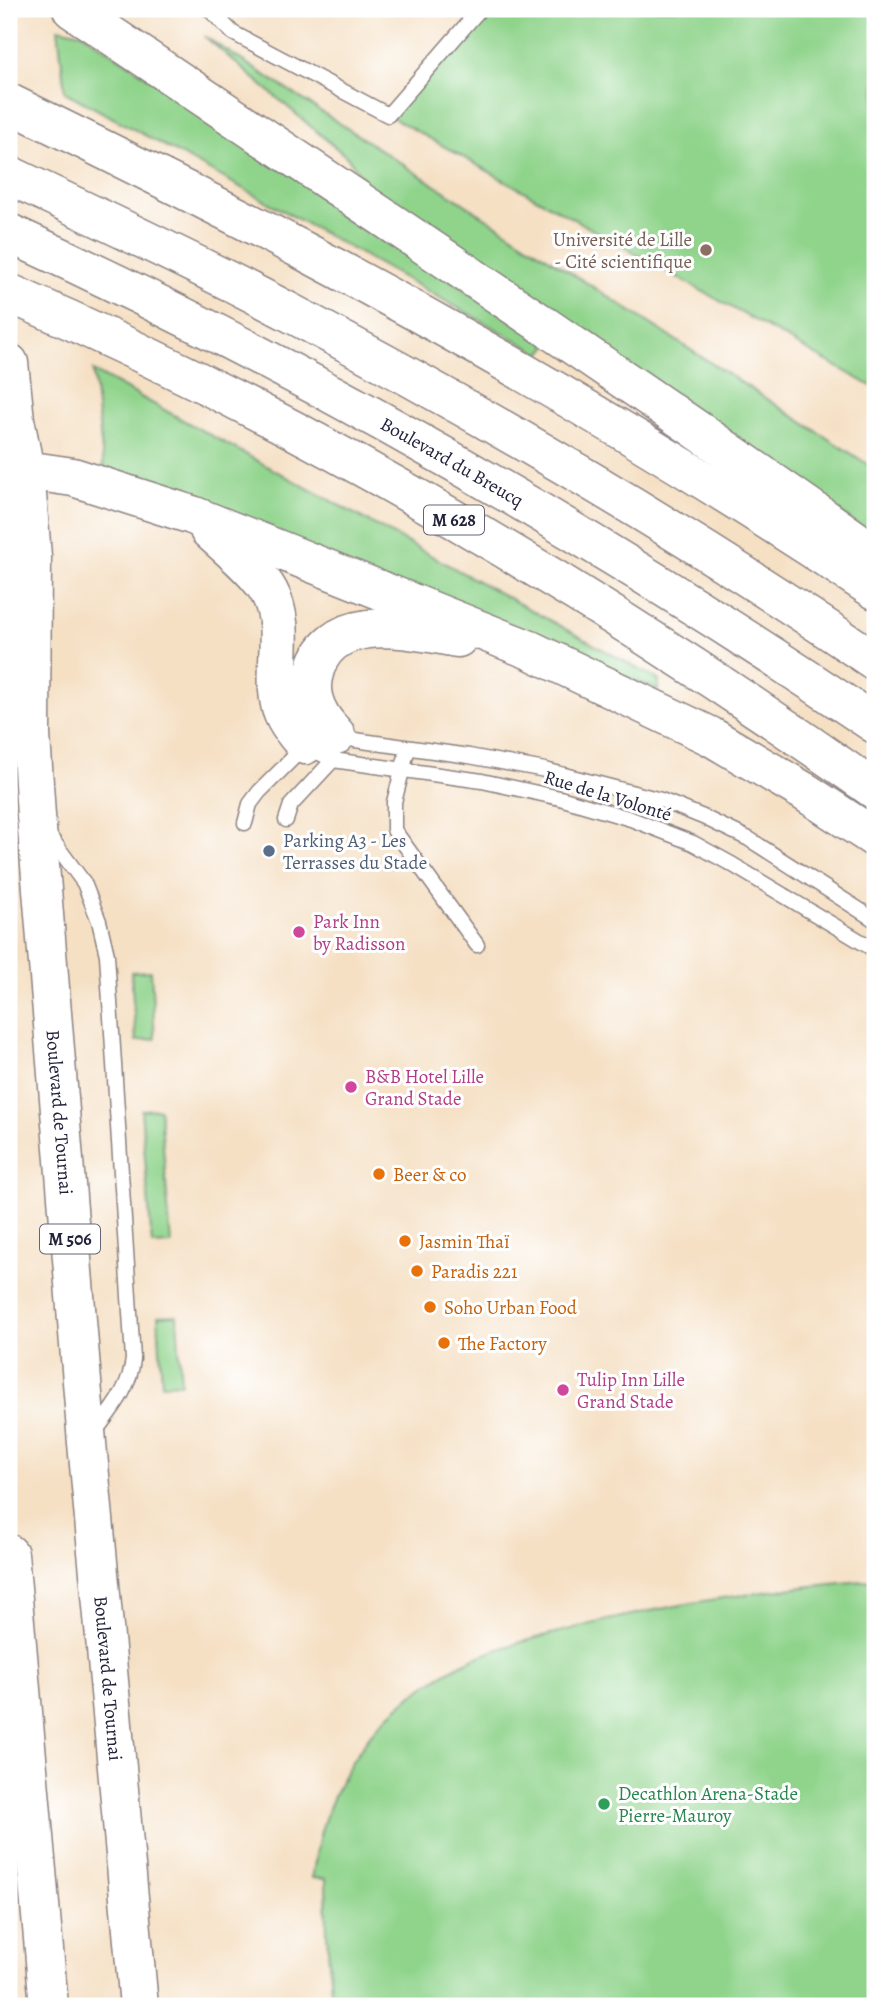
<svg xmlns="http://www.w3.org/2000/svg" width="884" height="2015" font-family="Alegreya,serif">
<style>
.green{fill:#90d48c;stroke:#597b64;stroke-width:2}
.lines{fill:none;stroke-linecap:round;stroke-linejoin:round}
.lane-casing{stroke:#8c8180;stroke-width:17}
.primary-casing{stroke:#8c8180;stroke-width:41}
.highway-casing{stroke:#8c8180;stroke-width:41}
.lane{stroke:#fff;stroke-width:14}
.primary{stroke:#fff;stroke-width:38}
.highway{stroke:#fff;stroke-width:38}
.education-dot{fill:#8d6e63;stroke:#fff;stroke-width:2.5}
.service-dot{fill:#5c6f8a;stroke:#fff;stroke-width:2.5}
.hotel-dot{fill:#d1479c;stroke:#fff;stroke-width:2.5}
.food-dot{fill:#e8710a;stroke:#fff;stroke-width:2.5}
.leisure-dot{fill:#2e9e5b;stroke:#fff;stroke-width:2.5}
.labels{text-anchor:middle;stroke-width:6;stroke-linejoin:round;paint-order:stroke}
.shield{fill:#fff;stroke:#646476;stroke-width:2}
.shield-label{font-size:18px;font-weight:bold;fill:#22223b}
.education-label{font-size:19px;fill:#785e54;stroke:#fff;text-anchor:end}
.street-label{font-size:19px;fill:#22223b;stroke:#fff}
.service-label{font-size:19px;fill:#4e5e75;stroke:#fff;text-anchor:start}
.hotel-label{font-size:19px;fill:#b23c85;stroke:#fff;text-anchor:start}
.food-label{font-size:19px;fill:#c56008;stroke:#fff;text-anchor:start}
.leisure-label{font-size:19px;fill:#27864d;stroke:#fff;text-anchor:start}
</style>
<rect width="100%" height="100%" fill="#fff"/>
<filter id="ink" filterUnits="userSpaceOnUse"><feTurbulence type="fractalNoise" baseFrequency=".0143" numOctaves="2"/><feDisplacementMap in="SourceGraphic" scale="14" xChannelSelector="R" yChannelSelector="G"/><feConvolveMatrix kernelMatrix="1 2 1 2 8 2 1 2 1" color-interpolation-filters="sRGB"/></filter>
<filter id="wash" filterUnits="userSpaceOnUse"><feTurbulence type="fractalNoise" baseFrequency=".00686" numOctaves="4" result="noise"/><feDisplacementMap in="SourceGraphic" scale="28" xChannelSelector="R" yChannelSelector="G"/><feGaussianBlur stdDeviation="1.57" result="paint"/><feColorMatrix in="noise" values="0 0 0 0 0 0 0 0 0 0 0 0 0 0 0 0 0 1.4 0 .05"/><feComposite in="paint" operator="in"/></filter>
<g filter="url(#wash)">
<rect width="100%" height="100%" fill="#f5e0c4"/>
<g class="green">
<polygon points="481,9 875,9 875,388 388,115"/>
<polygon points="58,28 82,33 548,345 541,354 222,177 65,92"/>
<polygon points="204,36 869,465 875,470 875,537 369,187 348,158"/>
<polygon points="93,371 659,680 658,690 104,470"/>
<polygon points="151,971 155,1039 136,1041 131,972"/>
<polygon points="160,1109 171,1244 152,1245 141,1110"/>
<polygon points="177,1315 181,1383 162,1384 158,1316"/>
<path d="M875,1580V2006H332L327,1934L326,1879L312,1878C315,1863 317,1846 321,1831C329,1803 348,1764 366,1741C388,1710 435,1676 470,1660C507,1644 547,1635 587,1625C681,1602 778,1588 875,1580Z"/>
</g>
</g>
<g filter="url(#ink)">
<g class="lines">
<g class="lane-casing">
<g id="lane">
<polyline points="209,9 233,33 388,115 480,9"/>
<polyline points="337,735 355,740 469,756 545,770 661,800 703,817 749,839 875,920"/>
<polyline points="306,746 333,760 482,781 560,798 631,819 693,843 733,865 875,950"/>
<polyline points="408,748 394,802 394,830 477,945"/>
<polyline points="286,820 291,805 333,760 333,753"/>
<polyline points="245,823 250,804 259,792 305,746"/>
<path d="M48,834L84,883L99,921L107,955L133,1359C130,1389 111,1410 94,1433"/>
</g>
</g>
<g class="primary-casing">
<g id="primary">
<path id="s1" d="M9,363L15,420L25,470L32,556L31,735L36,816L87,1443L139,2006"/>
<polyline points="9,1554 49,2006"/>
</g>
</g>
<g class="highway-casing">
<g id="highway">
<path d="M72,9C340,189 611,367 875,554"/>
<path d="M9,103C107,151 205,199 302,250C499,354 690,467 875,590"/>
<path d="M9,175C103,220 197,263 289,312C490,418 687,534 875,661"/>
<path id="s2" d="M9,233C311,371 600,539 875,724"/>
<path d="M9,293C314,425 604,599 875,790"/>
<polyline points="25,470 73,477 192,515 530,650 710,736 805,792 875,838"/>
<path d="M209,530C226,546 258,571 269,592C288,627 272,667 280,704C283,720 295,733 305,745"/>
<path d="M336,735C320,719 308,700 313,677C327,608 411,630 458,638"/>
</g>
</g>
<use href="#lane" class="lane"/>
<use href="#primary" class="primary"/>
<use href="#highway" class="highway"/>
</g>
</g>
<circle class="education-dot" cx="706" cy="250" r="7"/>
<circle class="service-dot" cx="269" cy="851" r="7"/>
<g class="hotel-dot">
<circle cx="299" cy="932" r="7"/>
<circle cx="351" cy="1087" r="7"/>
<circle cx="563" cy="1390" r="7"/>
</g>
<g class="food-dot">
<circle cx="379" cy="1174" r="7"/>
<circle cx="405" cy="1241" r="7"/>
<circle cx="417" cy="1271" r="7"/>
<circle cx="430" cy="1307" r="7"/>
<circle cx="444" cy="1343" r="7"/>
</g>
<circle class="leisure-dot" cx="604" cy="1804" r="7"/>
<g class="labels">
<g class="shield">
<rect x="424" y="505.5" width="60" height="29" rx="5"/>
<rect x="40" y="1224.5" width="60" height="29" rx="5"/>
</g>
<g class="shield-label">
<text x="454" y="526">M 628</text>
<text x="70" y="1245">M 506</text>
</g>
<g class="education-label">
<text x="692" y="246">Université de Lille<tspan x="692" dy="22">‐ Cité scientifique</tspan></text>
</g>
<g class="street-label">
<text dy="7" stroke="none"><textPath href="#s2" startOffset="499">Boulevard du Breucq</textPath></text>
<text transform="translate(608 795) rotate(17)" y="7">Rue de la Volonté</text>
<text dy="7" stroke="none"><textPath href="#s1" startOffset="752">Boulevard de Tournai</textPath></text>
<text dy="7" stroke="none"><textPath href="#s1" startOffset="1320">Boulevard de Tournai</textPath></text>
</g>
<g class="service-label">
<text x="283" y="847">Parking A3 - Les<tspan x="283" dy="22">Terrasses du Stade</tspan></text>
</g>
<g class="hotel-label">
<text x="313" y="928">Park Inn<tspan x="313" dy="22">by Radisson</tspan></text>
<text x="365" y="1083">B&amp;B Hotel Lille<tspan x="365" dy="22">Grand Stade</tspan></text>
<text x="577" y="1386">Tulip Inn Lille<tspan x="577" dy="22">Grand Stade</tspan></text>
</g>
<g class="food-label">
<text x="393" y="1181">Beer &amp; co</text>
<text x="419" y="1248">Jasmin Thaï</text>
<text x="431" y="1278">Paradis 221</text>
<text x="444" y="1314">Soho Urban Food</text>
<text x="458" y="1350">The Factory</text>
</g>
<g class="leisure-label">
<text x="618" y="1800">Decathlon Arena-Stade<tspan x="618" dy="22">Pierre-Mauroy</tspan></text>
</g>
</g>
<rect width="884" height="2015" fill="none" stroke="#fff" stroke-width="35"/>
</svg>
